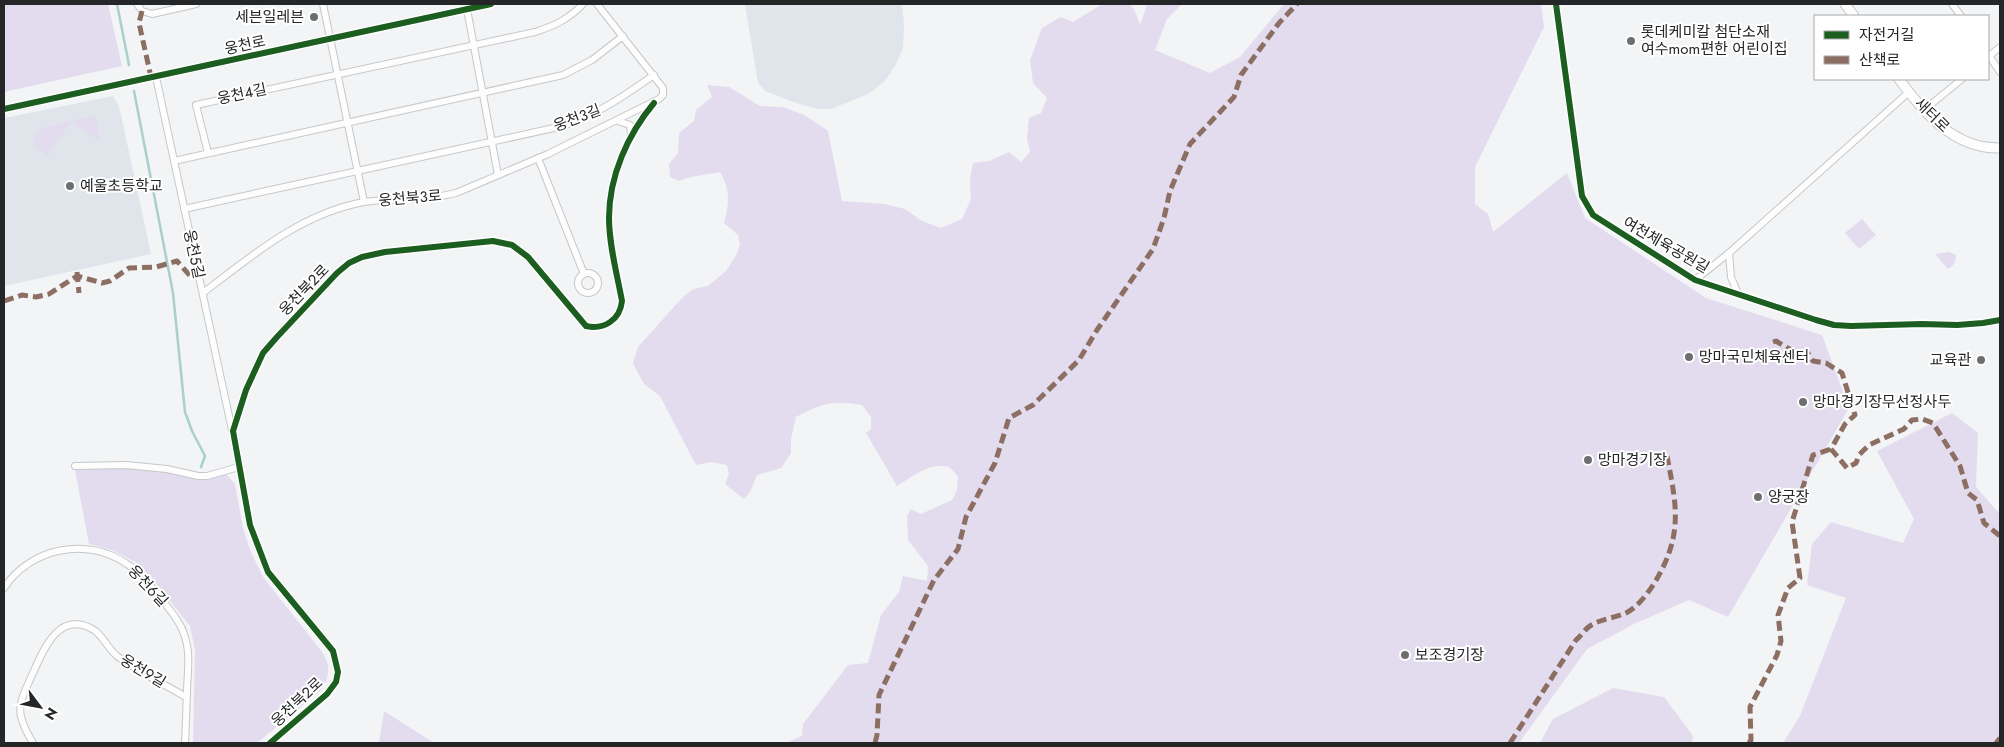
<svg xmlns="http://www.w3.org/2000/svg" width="2004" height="747" font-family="Jost,'Noto Sans KR',sans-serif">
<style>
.built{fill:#e0e5eb}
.green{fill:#e2dcee}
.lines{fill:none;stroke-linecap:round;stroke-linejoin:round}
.stream{stroke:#a9d0cb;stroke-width:2.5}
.street-casing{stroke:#c6c7c8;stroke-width:8}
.secondary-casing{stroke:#c6c7c8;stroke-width:11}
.street{stroke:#fdfdfe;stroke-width:6}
.secondary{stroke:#fdfdfe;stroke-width:9}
.quiet{stroke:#8d6e63;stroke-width:5;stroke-dasharray:10 5;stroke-linecap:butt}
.cycleway-casing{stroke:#fff;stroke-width:9}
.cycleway{stroke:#1b5e20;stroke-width:6}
.poi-dot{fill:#6d6e6f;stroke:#fff;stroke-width:2}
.labels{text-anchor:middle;stroke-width:4;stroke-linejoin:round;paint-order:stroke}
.poi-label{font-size:15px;fill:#252627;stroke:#fff;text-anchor:start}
.street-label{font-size:15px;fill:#252627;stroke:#fff}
</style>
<rect width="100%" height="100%" fill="#f2f4f6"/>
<g class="built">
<polygon points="745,4 902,4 904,25 903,48 895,66 884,82 868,94 831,109 818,109 799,104 765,91 758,82"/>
<polygon points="113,96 119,106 151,254 4,286 4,118"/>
</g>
<g class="green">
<polygon points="4,4 108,4 122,66 4,92"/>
<path d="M1112,4H1129L1134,9L1140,25L1147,4H1182L1167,19L1155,50L1210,73L1240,57L1284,4H1541L1544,27L1475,167V204L1488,214L1493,232L1567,173L1585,218L1706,298L1822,335L1849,408L1728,617L1689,600L1634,624L1587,649L1519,743H786L802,736L803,724L848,665L868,663L881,615L899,592L903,576L927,581L928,566L908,540L907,516L911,509L921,514L952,500L957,490L958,477C956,475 953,470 950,468C934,459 910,478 897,486L866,433L871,429V417L862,405C832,400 822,403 796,417L791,439V453L781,468L757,475L750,492L744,499L725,484L729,474L727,465L711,462L696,465L660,396L644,384L633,363L638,347L682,298L693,289L708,286L726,271L737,254L740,244L738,235L724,223C729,203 731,191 720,172C706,175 693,175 679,181L670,177L669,164L678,153L679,133L694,121L696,110L712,97L707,85L729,87L760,106L783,107L804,115L828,131L842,201L884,204L905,209L922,221L941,228L962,219L971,199L970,179L973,163L989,161L1009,152L1021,162L1030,152L1027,138L1029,118L1041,113L1047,98L1033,83L1030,60L1042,28L1061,17L1073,22L1099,6Z"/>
<polygon points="96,116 100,138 98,140 72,123 73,120"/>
<polygon points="69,121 70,123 48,156 35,148 34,138 38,129"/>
<polygon points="1862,219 1876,235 1859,249 1845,233"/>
<path d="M1949,252L1956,255C1956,261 1954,266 1948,269L1935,254Z"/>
<polygon points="1952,413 1978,433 1976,487 1997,511 2000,512 2000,743 1783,743 1800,716 1846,598 1807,585 1812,544 1831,522 1903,543 1914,519 1877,451"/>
<path d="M110,468L163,471L202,479L226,474L235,484L243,528L250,550L263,577L322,652C331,666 330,677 321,690L257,743H193L195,651L190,626L155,582L137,563L112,550L89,544L75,470Z"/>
<polygon points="1613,688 1664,697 1693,736 1692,743 1540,743 1553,719"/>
<polygon points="384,711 434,743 379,743"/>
</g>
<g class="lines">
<g class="stream">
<polyline points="117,4 129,65"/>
<polyline points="134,91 173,293 185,412 192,431 205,456 201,467"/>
</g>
<g class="street-casing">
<g id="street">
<polyline points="137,4 142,11 152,14 196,4"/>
<polyline points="323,4 364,202"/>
<polyline points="466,4 498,175"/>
<polyline points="1556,4 1582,196 1593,215 1695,280 1816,320 1834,325 1851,326 1922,324 1957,325 1983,323 2000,320"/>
<polyline points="1952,4 1961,16"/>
<polyline points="1988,54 2000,72"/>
<polyline points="1988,57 2000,47"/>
<polyline points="156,77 232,430"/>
<polyline points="4,109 491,4"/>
<polyline points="1924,110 1962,79"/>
<polyline points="618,121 630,125 631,135"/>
<path d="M208,153L196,105L535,32C554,26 569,19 583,4"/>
<polyline points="538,158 584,274"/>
<polyline points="174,161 563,75 592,60 623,36"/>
<path d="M184,209L563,126C598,114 624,96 654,75"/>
<polyline points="1729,253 1731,277 1738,294"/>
<circle cx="588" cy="283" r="10"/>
<polyline points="1695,280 1729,253 1909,92"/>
<path d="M203,293C251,256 302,213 364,202C395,197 426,201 456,193L548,154L659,99L663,95V88L597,4"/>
<polyline points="75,466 126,465 167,469 198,476 207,476 239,467"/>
<path d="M4,588C30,548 87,536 127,564C140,572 149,584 159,596C169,609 181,622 185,637C191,655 187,675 187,694C186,710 186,727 185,743"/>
<path d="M33,743C14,711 18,706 33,673C44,648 60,609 94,630C104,637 108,649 117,656C138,672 164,684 186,697"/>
<path d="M270,743L327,694L336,682L338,672L333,651L268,572L250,525L233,431L246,390L263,353L277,337L337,273L349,263L362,257L385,252L493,241L512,245L528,257L586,326C604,330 620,320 622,301C617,274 609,245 609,218C609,176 628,134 654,103"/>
</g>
</g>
<g class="secondary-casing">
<g id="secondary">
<polyline points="1845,4 1854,16"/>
<path d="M1899,79C1924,113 1954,149 2000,148"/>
</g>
</g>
<use href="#street" class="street"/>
<use href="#secondary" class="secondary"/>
<g class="quiet">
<polyline points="142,11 139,23 151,77"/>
<polyline points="77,272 79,293"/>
<polyline points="4,301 22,295 36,297 49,294 77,276 102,283 110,281 129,268 156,267 177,261 192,278"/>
<polyline points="1773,342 1776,341 1789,349 1808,353 1813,361 1826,363 1842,373 1855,415 1845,424 1831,449 1847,468 1856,463 1859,455 1869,445 1904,429 1912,420 1922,419 1933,423 1960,466 1968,493 1977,500 1984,523 2000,536"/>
<polyline points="875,743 877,735 879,695 934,580 958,549 966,517 995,463 1009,418 1033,405 1079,360 1097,330 1153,249 1164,218 1170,191 1190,144 1234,97 1241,75 1279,23 1297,4"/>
<path d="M1510,743L1576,640C1581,636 1585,629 1590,626C1600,619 1615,618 1626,613C1638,607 1648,593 1655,582C1683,535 1677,507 1667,456"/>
<polyline points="1749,743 1751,740 1750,707 1777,655 1781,641 1778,615 1788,588 1800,578 1792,522 1813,455 1831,449"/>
<polyline points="1996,743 2000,738"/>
</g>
<g class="cycleway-casing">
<g id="cycleway">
<polyline points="1556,4 1582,196 1593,215 1695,280 1816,320 1834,325 1851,326 1922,324 1957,325 1983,323 2000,320"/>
<polyline points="4,109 491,4"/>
<path d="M270,743L327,694L336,682L338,672L333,651L268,572L250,525L233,431L246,390L263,353L277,337L337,273L349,263L362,257L385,252L493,241L512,245L528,257L586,326C604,330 620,320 622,301C617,274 609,245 609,218C609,176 628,134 654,103"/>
</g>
</g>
<use href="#cycleway" class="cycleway"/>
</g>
<g class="poi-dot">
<circle cx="314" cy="17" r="5"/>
<circle cx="1631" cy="41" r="5"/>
<circle cx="70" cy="186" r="5"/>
<circle cx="1689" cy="357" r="5"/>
<circle cx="1981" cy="360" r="5"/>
<circle cx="1803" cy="402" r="5"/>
<circle cx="1588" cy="460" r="5"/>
<circle cx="1758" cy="497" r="5"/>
<circle cx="1405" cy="655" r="5"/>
</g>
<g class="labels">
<g class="poi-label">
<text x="304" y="22" text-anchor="end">세븐일레븐</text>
<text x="1641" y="37">롯데케미칼 첨단소재<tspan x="1641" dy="17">여수mom편한 어린이집</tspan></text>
<text x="80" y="191">예울초등학교</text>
<text x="1699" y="362">망마국민체육센터</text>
<text x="1971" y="365" text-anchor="end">교육관</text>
<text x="1813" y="407">망마경기장무선정사두</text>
<text x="1598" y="465">망마경기장</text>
<text x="1768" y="502">양궁장</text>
<text x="1415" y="660">보조경기장</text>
</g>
<g class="street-label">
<text transform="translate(245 45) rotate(-12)" y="5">웅천로</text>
<text transform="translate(242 94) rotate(-12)" y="5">웅천4길</text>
<text transform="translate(1932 115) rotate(44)" y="5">새터로</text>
<text transform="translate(577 118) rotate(-21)" y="5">웅천3길</text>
<text transform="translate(410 198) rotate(-5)" y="5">웅천북3로</text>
<text transform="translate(1666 245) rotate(30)" y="5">여천체육공원길</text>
<text transform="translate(194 254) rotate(78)" y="5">웅천5길</text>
<text transform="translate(304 290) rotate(-46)" y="5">웅천북2로</text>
<text transform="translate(148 586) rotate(47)" y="5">웅천6길</text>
<text transform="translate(143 671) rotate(31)" y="5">웅천9길</text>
<text transform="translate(297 702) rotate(-43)" y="5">웅천북2로</text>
</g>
</g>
<rect width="2004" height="747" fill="none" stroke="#252627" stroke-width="10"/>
<rect x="1814" y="15" width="175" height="65" fill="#ffffff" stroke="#a8a8a9"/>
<rect x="1824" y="31" width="25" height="8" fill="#1b5e20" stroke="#a8a8a9"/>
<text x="1859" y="40" font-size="15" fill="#252627">자전거길</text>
<rect x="1824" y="56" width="25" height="8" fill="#8d6e63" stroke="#a8a8a9"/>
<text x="1859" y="65" font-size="15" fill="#252627">산책로</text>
<g transform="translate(40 707) rotate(122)" stroke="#ffffff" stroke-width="4" paint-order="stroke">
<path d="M0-4L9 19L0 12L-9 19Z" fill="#252627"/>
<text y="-8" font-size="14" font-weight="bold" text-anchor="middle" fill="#252627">N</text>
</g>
</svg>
